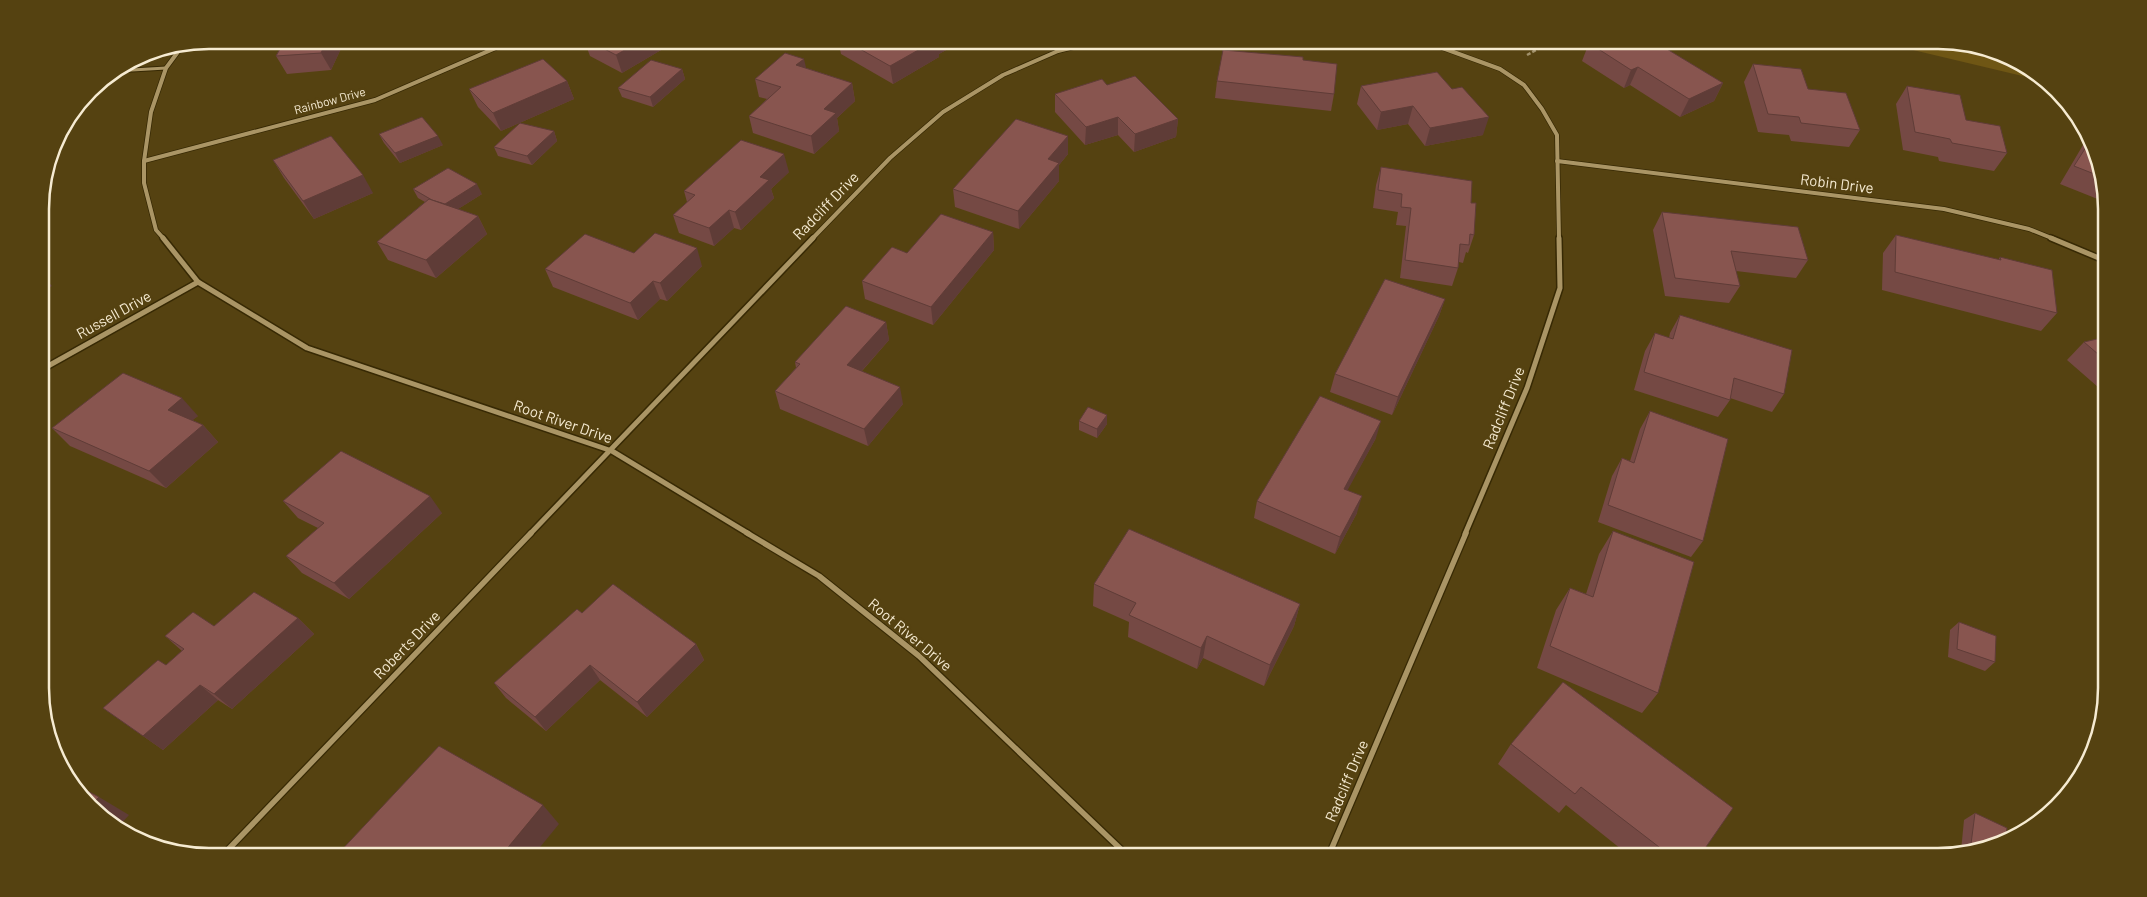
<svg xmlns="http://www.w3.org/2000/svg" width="2147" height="897" font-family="Barlow,sans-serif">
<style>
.green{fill:#6f5614}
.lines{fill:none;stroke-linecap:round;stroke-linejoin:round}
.lane-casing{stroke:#372904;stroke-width:5}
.street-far2-casing{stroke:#372904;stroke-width:5.5}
.street-far1-casing{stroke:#372904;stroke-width:8}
.street-casing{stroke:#372904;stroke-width:8}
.path{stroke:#a0906a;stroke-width:2.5;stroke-dasharray:4 2;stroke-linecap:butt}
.lane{stroke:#aa9565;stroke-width:3}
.street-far2{stroke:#aa9565;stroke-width:4}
.street-far1{stroke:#aa9565;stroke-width:5}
.street{stroke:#aa9565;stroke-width:5.5}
.wall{fill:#754944}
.shaded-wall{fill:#5f3c37}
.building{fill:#88554f;stroke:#5f3c37}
.labels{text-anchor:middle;stroke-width:5;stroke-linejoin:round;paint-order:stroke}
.far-street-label{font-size:12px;fill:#f6ebd2;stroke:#554211}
.street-label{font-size:15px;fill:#f6ebd2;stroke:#554211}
.rim{fill:none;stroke:#f6ebd2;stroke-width:2.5}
</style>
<rect width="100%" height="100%" fill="#554211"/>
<polygon class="green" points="1871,40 1938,40 1993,49 2041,75 2048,82"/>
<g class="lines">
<g class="lane-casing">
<polyline id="lane" points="115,71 166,68"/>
</g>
<g class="street-far2-casing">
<g id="street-far2">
<polyline points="1397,40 1437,46 1500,69 1524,85 1542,109 1557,135 1559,239"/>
<polyline points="144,161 375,100 514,40"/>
<polyline points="1557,161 1944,209 2029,229 2054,239"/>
<polyline points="164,239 156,230 144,183 144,161 151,112 166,68 183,45"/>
<polyline points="812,239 890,158 943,112 1003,75 1058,51 1102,40"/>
</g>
</g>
<g class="street-far1-casing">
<g id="street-far1">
<polyline points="163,238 198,282 307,348 612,451 749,534"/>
<polyline points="2051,238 2106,261"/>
<polyline points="41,370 198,282"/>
<polyline points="530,534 813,238"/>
<polyline points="1465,534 1527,388 1560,288 1559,238"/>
</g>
</g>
<g class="street-casing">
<g id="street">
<polyline points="747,533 819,576 919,656 1129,857"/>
<polyline points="221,857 531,533"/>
<polyline points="1328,857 1466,533"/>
</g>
</g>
<polyline class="path" points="1527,55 1554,40"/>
<use href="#lane" class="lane"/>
<use href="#street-far2" class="street-far2"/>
<use href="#street-far1" class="street-far1"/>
<use href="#street" class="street"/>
</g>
<g class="wall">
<polygon points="278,40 345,40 331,70 287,74 276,56 281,46"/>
<polygon points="584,40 678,40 622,73 590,56"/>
<polygon points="726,40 738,40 733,43"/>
<polygon points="838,40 955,40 955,45 939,54 939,57 893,84 841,54"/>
<polygon points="1666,40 1663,47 1723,83 1714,101 1680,117 1630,85 1624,88 1582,61 1589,43"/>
<polygon points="1303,60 1334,94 1331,111 1215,98 1217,81"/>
<polygon points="1753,64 1808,89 1860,130 1849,147 1791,141 1789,135 1758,132 1744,82"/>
<polygon points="806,68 852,83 855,101 837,118 839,131 814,154 753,133 749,116 767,99 759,97 755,79"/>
<polygon points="682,69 685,79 653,107 622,97 618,88"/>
<polygon points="1437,72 1483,135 1425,146 1408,124 1377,130 1357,104 1361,86"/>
<polygon points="567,81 574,99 501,131 478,107 469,89"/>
<polygon points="1107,85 1178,119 1176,137 1134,152 1118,135 1085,145 1055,112 1055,94"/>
<polygon points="1907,86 1966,120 2007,153 1994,171 1939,161 1938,157 1903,150 1896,104"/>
<polygon points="554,131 557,141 532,165 498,156 494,147"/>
<polygon points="379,134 443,145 400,163 384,143"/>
<polygon points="1068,136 1068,154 1059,165 1059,181 1019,229 955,207 953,189"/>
<polygon points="2087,141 2106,186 2106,205 2099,203 2100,200 2060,184 2083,145"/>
<polygon points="273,160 373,193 314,219 284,178"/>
<polygon points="1381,167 1471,203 1474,235 1468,253 1466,252 1463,263 1459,262 1458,268 1452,286 1400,278 1406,226 1396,225 1398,212 1373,208 1376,185"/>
<polygon points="789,172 771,189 774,198 741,230 734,228 714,246 679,233 673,215 687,202 684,191"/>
<polygon points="413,189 482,194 458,209 478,216 487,234 436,278 388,260 377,242 425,202 418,198"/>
<polygon points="1662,212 1808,260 1796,278 1736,271 1740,286 1729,303 1665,296 1653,230"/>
<polygon points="993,232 994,250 933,325 865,299 862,281 907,253"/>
<polygon points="1896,235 1998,260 2000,257 2057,313 2041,331 1882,290 1883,253"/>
<polygon points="634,253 702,266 667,301 660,299 638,320 553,287 545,269"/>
<polygon points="1445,299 1439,316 1392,415 1330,392 1335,374"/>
<polygon points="1680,315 1784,394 1772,412 1730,398 1730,400 1718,417 1634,390 1645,351 1655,333 1669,338 1670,333"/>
<polygon points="886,322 889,340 862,371 903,404 868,446 780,409 775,391 796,368 795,362"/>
<polygon points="2106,337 2106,394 2067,360 2084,342"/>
<polygon points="1650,411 1703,541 1691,557 1598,522 1612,476 1622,458 1630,461 1640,429"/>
<polygon points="1107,415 1107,424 1097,438 1079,430 1079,421"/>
<polygon points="198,416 192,420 203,425 218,442 166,488 70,446 52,428"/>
<polygon points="1376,438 1347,490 1357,513 1335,554 1254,518 1257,501"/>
<polygon points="283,501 442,513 349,599 302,573 286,556 318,528 298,518"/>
<polygon points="1613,531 1658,693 1642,713 1537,668 1556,610 1570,588 1586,594 1599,554"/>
<polygon points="1094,584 1300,604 1294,626 1264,686 1203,658 1197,669 1128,637 1129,622 1093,606"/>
<polygon points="582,613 696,644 704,660 647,717 600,680 546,731 506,698 494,683"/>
<polygon points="298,618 314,634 232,709 218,700 163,750 103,708 166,665 182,651 165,636 214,626"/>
<polygon points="1959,622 1995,662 1985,671 1948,657 1950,630"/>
<polygon points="1511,744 1699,857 1631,857 1566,805 1559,813 1498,764"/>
<polygon points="1975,813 1993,848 1966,853 1961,851 1964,820"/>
</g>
<g class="shaded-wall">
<polygon points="327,40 345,40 331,70 321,53"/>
<polygon points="642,40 678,40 622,73 616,55"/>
<polygon points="732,40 738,40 733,43"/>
<polygon points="935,40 955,40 955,45 939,54 939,57 893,84 890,66"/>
<polygon points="1666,40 1658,58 1657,43"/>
<polygon points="804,59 808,76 796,65"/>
<polygon points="1638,67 1630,85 1624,88 1631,70"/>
<polygon points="682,69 685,79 653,107 650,97"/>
<polygon points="567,81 574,99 501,131 493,113"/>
<polygon points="852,83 855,101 837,118 839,131 814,154 811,136 824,109"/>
<polygon points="1723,83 1714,101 1680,117 1689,99"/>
<polygon points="1413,106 1408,124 1377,130 1381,112"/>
<polygon points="1118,117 1118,135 1085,145 1086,127"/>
<polygon points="1489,117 1483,135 1425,146 1430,128"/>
<polygon points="1178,119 1176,137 1134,152 1135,134"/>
<polygon points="554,131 557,141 532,165 527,156"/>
<polygon points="438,136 443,145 400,163 395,153"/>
<polygon points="1068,136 1068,154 1059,165 1059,181 1019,229 1018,211 1048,159"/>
<polygon points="784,154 789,172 771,189 774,198 741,230 735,212 760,177"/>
<polygon points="363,175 373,193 314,219 303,201"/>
<polygon points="477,184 482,194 447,216 442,206"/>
<polygon points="729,210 734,228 714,246 709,228"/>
<polygon points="478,216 487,234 436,278 426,260"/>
<polygon points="993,232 994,250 933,325 931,307"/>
<polygon points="697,248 702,266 667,301 660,283"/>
<polygon points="41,274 52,286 41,292"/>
<polygon points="653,281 660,299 638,320 630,303"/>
<polygon points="1445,299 1439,316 1392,415 1398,397"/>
<polygon points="886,322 889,340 851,383 847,365"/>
<polygon points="900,387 903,404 868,446 864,429"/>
<polygon points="182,398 198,416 184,427 168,410"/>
<polygon points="1107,415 1107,424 1097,438 1097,429"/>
<polygon points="1381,421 1376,438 1339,506 1344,489"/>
<polygon points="203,425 218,442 166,488 149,471"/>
<polygon points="430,496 442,513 349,599 334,583"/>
<polygon points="1362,496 1357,513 1335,554 1340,537"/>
<polygon points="1300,604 1294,626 1264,686 1270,665"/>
<polygon points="298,618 314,634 232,709 214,694"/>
<polygon points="1207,636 1203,658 1197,669 1201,648"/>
<polygon points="696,644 704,660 647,717 637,702"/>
<polygon points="590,665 600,680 546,731 535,717"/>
<polygon points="200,685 218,700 163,750 143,736"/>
<polygon points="99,797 129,815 120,825 91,805"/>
<polygon points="543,805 559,824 532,857 500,857"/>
<polygon points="423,853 427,857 419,857"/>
</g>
<g class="building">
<polygon points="285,40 327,40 321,53 276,56"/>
<polygon points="587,40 642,40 616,55"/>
<polygon points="844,40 936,40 890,66"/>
<polygon points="1597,40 1665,40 1657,43 1723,83 1689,99 1638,67 1631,70 1589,43"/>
<polygon points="1223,50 1303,57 1303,60 1337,64 1334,94 1217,81"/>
<polygon points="785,53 804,59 796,65 852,83 824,109 836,113 811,136 749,116 781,87 755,79"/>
<polygon points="543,59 567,81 493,113 469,89"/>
<polygon points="651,60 682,69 650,97 618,88"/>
<polygon points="1753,64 1801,69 1808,89 1846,93 1860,130 1801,123 1799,117 1768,114"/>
<polygon points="1437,72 1452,89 1462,87 1489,117 1430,128 1413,106 1381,112 1361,86"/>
<polygon points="1135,76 1178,119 1135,134 1118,117 1086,127 1055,94 1102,79 1107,85"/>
<polygon points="1907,86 1960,95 1966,120 2000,126 2007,153 1952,143 1950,139 1915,132"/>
<polygon points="422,117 438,136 395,153 379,134"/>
<polygon points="1016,119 1068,136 1048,159 1059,163 1018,211 953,189"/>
<polygon points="520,123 554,131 527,156 494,147"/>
<polygon points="331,136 363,175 303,201 273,160"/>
<polygon points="741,140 784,154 760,177 769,180 735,212 729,210 709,228 673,215 695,195 684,191"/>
<polygon points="2088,144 2102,177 2074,166"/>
<polygon points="1381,167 1472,181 1471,203 1476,203 1474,235 1470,234 1469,245 1460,244 1458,268 1405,260 1411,208 1401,207 1402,194 1378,190"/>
<polygon points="448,168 477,184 445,204 432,200 413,189"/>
<polygon points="429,199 478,216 426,260 377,242"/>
<polygon points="1662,212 1798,227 1808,260 1731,251 1740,286 1675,278"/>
<polygon points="941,214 993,232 931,307 862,281 892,247 907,253"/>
<polygon points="655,233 697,248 660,283 653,281 630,303 545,269 585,234 634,253"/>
<polygon points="1896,235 2001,260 2000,257 2052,270 2057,313 1895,272"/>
<polygon points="1385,279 1445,299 1398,397 1335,374"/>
<polygon points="846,306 886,322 847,365 900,387 864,429 775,391 800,364 795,362"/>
<polygon points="1680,315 1792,350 1784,394 1734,378 1730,400 1644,372 1655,333 1673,339"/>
<polygon points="2106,337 2106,361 2084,342"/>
<polygon points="123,373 182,398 168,410 203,425 149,471 52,428"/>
<polygon points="1320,396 1381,421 1344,489 1362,496 1340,537 1257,501"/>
<polygon points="1088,407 1107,415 1097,429 1079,421"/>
<polygon points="1650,411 1728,439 1703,541 1608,505 1622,458 1634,463"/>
<polygon points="341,451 430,496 334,583 286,556 324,523 283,501"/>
<polygon points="1129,529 1300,604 1270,665 1207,636 1201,648 1129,615 1136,603 1094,584"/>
<polygon points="1613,531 1694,562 1658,693 1550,646 1570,588 1593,597"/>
<polygon points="613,584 696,644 637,702 590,665 535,717 494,683 577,609 582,613"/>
<polygon points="254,592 298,618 214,694 200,685 143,736 103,708 158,660 166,665 184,649 165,636 193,612 214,626"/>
<polygon points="1959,622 1996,636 1995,662 1957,649"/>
<polygon points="1563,682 1733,808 1699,857 1672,857 1581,787 1575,794 1511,744"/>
<polygon points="439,746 543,805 500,857 429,857 423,853 419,857 335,857"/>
<polygon points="74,784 99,797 91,805 82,799"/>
<polygon points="1975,813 2007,828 2005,841 1993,848 1983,850 1971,844"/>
</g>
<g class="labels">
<g class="far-street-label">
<text transform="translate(330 101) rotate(-15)" y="4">Rainbow Drive</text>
</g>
<g class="street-label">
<text transform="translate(1837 184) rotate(7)" y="5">Robin Drive</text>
<text transform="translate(826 206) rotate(-46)" y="5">Radcliff Drive</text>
<text transform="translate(114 315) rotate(-29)" y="5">Russell Drive</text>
<text transform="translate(1504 408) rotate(-68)" y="5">Radcliff Drive</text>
<text transform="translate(563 422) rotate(19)" y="5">Root River Drive</text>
<text transform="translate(910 635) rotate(40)" y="5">Root River Drive</text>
<text transform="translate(407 645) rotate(-46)" y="5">Roberts Drive</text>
<text transform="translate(1347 781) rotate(-67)" y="5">Radcliff Drive</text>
</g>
</g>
<path d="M0 0H2147V897H0ZM209 49H1938A160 160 0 0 1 2098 209V688A160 160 0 0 1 1938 848H209A160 160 0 0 1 49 688V209A160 160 0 0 1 209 49Z" fill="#554211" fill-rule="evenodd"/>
<path class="rim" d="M209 49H1938A160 160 0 0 1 2098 209V688A160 160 0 0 1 1938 848H209A160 160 0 0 1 49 688V209A160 160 0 0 1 209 49Z"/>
</svg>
